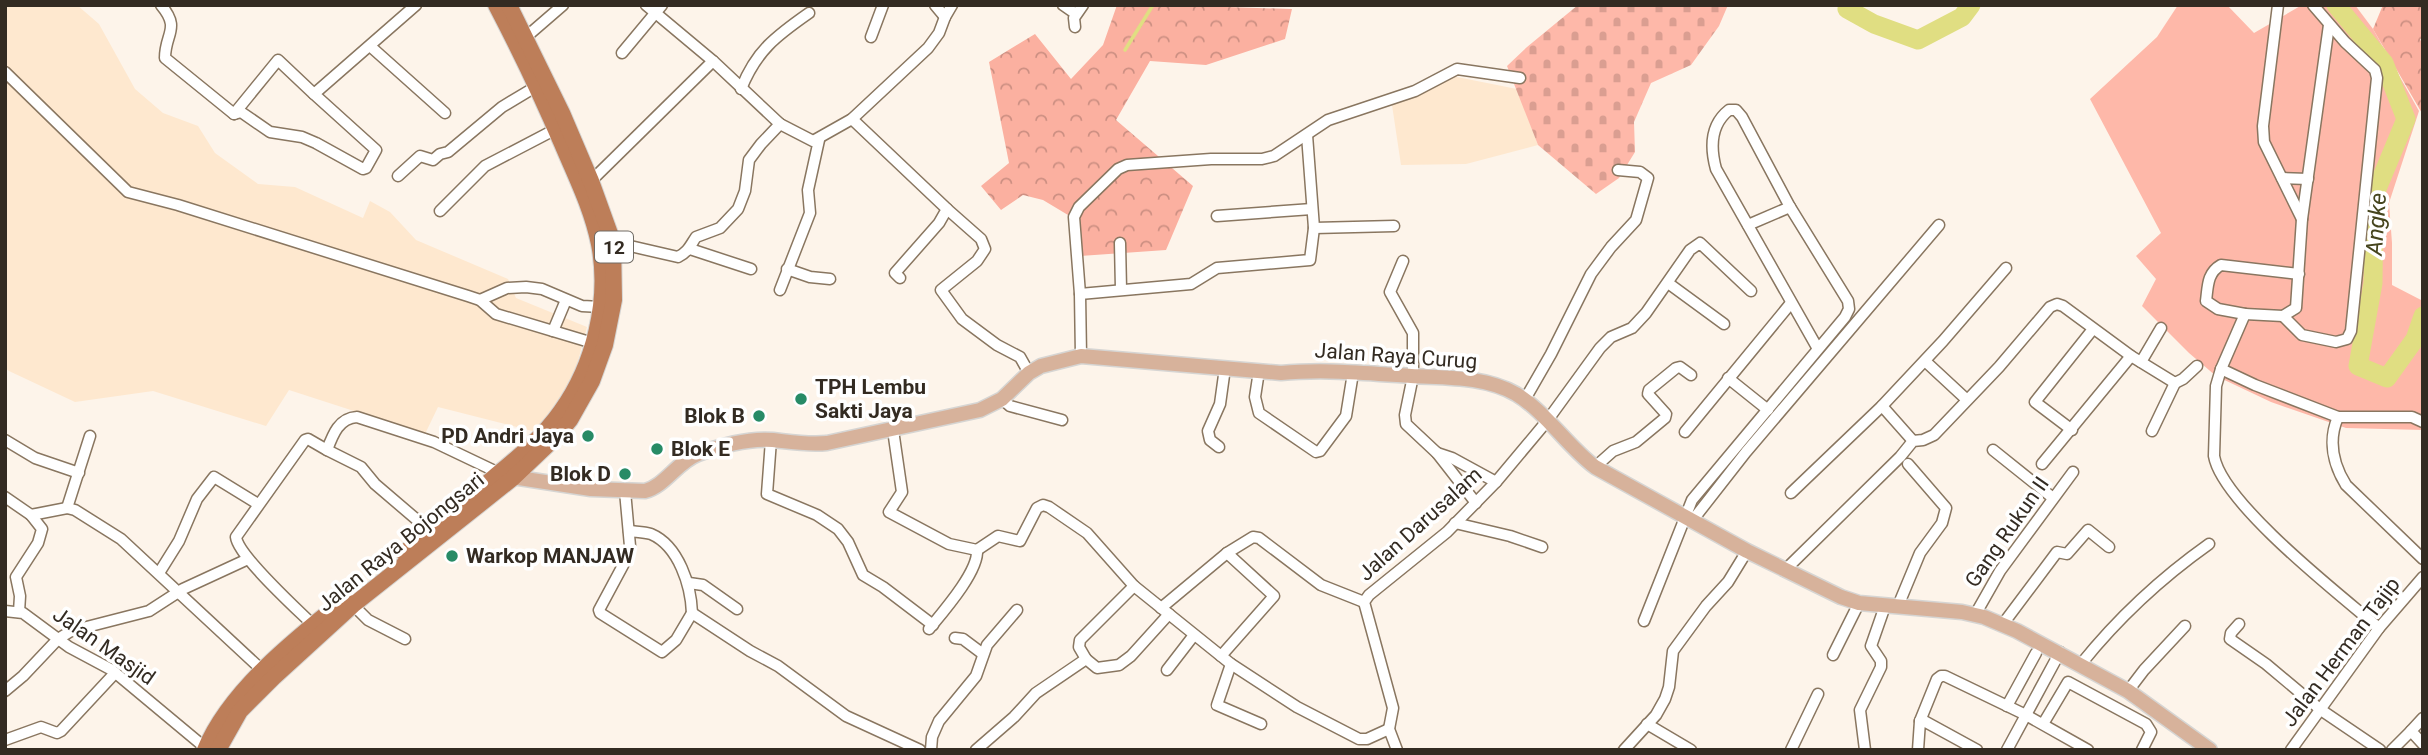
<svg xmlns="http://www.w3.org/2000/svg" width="2428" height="755" font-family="Roboto,sans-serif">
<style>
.built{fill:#fee8cf}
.grass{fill:#feb8a9}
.forest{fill:url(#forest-crowns)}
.cemetery{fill:url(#cemetery-stones)}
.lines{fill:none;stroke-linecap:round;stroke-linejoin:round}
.stream{stroke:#e0de82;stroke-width:3.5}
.river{stroke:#e0de82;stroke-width:19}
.minor-casing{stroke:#897660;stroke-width:13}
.major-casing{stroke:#d6d5d3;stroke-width:17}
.highway-casing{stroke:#d6d5d3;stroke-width:18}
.minor{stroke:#fff;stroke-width:10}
.major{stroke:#d7b29b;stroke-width:14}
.highway{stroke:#bd7e59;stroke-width:16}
.poi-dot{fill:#278b66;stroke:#fff;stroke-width:2.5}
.labels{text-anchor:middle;stroke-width:7;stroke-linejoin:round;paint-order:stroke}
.shield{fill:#fff;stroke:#706b64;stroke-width:2}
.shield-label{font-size:19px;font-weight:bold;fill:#332b22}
.street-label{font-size:21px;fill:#332b22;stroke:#fff}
.poi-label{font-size:21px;font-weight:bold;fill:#332b22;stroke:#fff;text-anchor:start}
.water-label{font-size:23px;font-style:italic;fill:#46451e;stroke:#fff}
</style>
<defs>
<pattern id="forest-crowns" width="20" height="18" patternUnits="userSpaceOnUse" patternTransform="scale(1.75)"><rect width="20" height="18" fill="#fbb0a0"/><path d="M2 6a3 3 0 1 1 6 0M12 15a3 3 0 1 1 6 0" fill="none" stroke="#cc8f82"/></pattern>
<pattern id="cemetery-stones" width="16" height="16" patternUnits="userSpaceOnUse" patternTransform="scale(1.75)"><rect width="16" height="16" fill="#feb8a9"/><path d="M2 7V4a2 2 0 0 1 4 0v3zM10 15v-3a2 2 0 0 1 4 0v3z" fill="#da9e91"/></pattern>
</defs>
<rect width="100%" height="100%" fill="#fdf4ea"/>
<g class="built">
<polygon points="5,5 77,5 99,24 135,89 163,113 198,126 215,153 258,184 295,187 363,218 370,201 390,212 416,240 508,279 516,298 587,327 578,361 561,406 540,433 438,407 425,434 289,390 266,426 153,391 75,402 9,371 5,368"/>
<polygon points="1452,76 1517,89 1538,145 1466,164 1401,165 1392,105"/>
</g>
<polygon class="grass" points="2178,5 2227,5 2254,33 2302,5 2355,5 2373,29 2419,111 2389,203 2392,243 2392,285 2423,301 2423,430 2346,428 2271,402 2216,376 2189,353 2142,306 2156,279 2136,256 2161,233 2090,99 2157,37"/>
<g class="forest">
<polygon points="1117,5 1227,5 1227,7 1292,9 1285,39 1206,65 1150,61 1116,120 1193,186 1166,250 1080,256 1073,218 1043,200 1023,195 1001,210 981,186 1009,163 989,62 1035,34 1071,79 1103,45"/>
<polygon points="2383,5 2423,5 2423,35 2420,40 2423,42 2423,115 2373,29"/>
</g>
<polygon class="cemetery" points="1578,5 1728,5 1719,26 1691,65 1651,83 1634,122 1635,152 1619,178 1596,194 1538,145 1507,66 1527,47"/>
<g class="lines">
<polyline class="stream" points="1125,50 1153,5"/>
<g class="river">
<polyline points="1849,5 1847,9 1874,24 1918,40 1962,17 1971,5"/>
<polyline points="2336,5 2384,63 2406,119 2374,196 2373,283 2358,366 2387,378 2415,339 2423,316"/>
</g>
<g class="minor-casing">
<g id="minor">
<path d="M161,5C181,29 165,33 165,58L234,114L241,112L270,132L302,137L316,143L363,169L366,168L376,150L314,94L416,5"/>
<polyline points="646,5 713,61 780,124"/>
<polyline points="935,5 945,17"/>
<polyline points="1063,5 1076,14"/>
<polyline points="2278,5 2263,126 2264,142 2302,219"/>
<path d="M2329,25L2302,219L2296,308L2283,316L2245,314L2221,369L2216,386L2214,456C2222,503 2340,595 2379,628"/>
<polyline points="1075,27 1074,18 1083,5"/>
<polyline points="526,37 563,5"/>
<polyline points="871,37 883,5"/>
<polyline points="370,46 445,113"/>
<polyline points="622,53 662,5"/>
<polyline points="5,72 128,192 178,205 468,296 480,300 496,314 593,343"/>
<path d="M741,89C756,51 776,36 809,13"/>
<polyline points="234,114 278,60 314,94"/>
<polyline points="852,119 947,209 939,223 895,273 900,278"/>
<polyline points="398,176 420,156 433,160 440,154 448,152 502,107 537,86"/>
<polyline points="2282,178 2308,179"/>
<polyline points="591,181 713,61"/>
<polyline points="947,209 981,239 985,249 977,261 941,290 962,319 997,345 1020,357 1029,373"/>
<polyline points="440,211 485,166 556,129"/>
<polyline points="1217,216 1312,209"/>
<polyline points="1748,225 1790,207"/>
<polyline points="1314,228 1394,226"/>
<path d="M613,242L678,257C688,252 690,246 696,237L720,228L738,209L745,191L749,160L761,144L780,124L813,141L852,119L928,48L939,33L945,17L952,5"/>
<polyline points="1120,243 1121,289"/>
<polyline points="690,249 751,269"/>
<polyline points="1403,261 1390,292 1413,333 1413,376 1405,415 1406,424 1437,453 1476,503"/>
<polyline points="787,269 810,277 830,279"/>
<polyline points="1668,283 1724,324"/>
<polyline points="780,290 810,213 808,190 819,140"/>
<polyline points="1080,294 1191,284 1217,268 1310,260 1314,228 1307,135"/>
<polyline points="480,300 507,288 526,287 542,289 582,306 601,307"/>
<path d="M2245,314L2218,309L2206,301C2208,286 2207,273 2221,265L2299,274"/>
<polyline points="2283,316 2302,335 2336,342 2347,339 2351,331 2377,78 2375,70 2345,42 2313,5"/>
<polyline points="553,331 566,300"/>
<polyline points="1081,356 1080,294 1074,217 1079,207 1118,169 1127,165 1211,159 1262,159 1274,156 1328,120 1415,91 1457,69 1520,78"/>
<polyline points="1925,361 1966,399"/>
<polyline points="2141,362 2161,328"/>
<polyline points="2221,369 2255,385 2338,417 2412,417 2423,422"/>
<polyline points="1259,371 1255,397 1259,413 1316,452 1320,451 1346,416 1353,373"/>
<polyline points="1728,378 1768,410"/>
<polyline points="1002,399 1010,406 1062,420"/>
<polyline points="1524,401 1551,354 1591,274 1611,247 1636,220 1648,178 1640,172 1618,170"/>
<polyline points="1882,406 1913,441"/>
<path d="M2338,417C2328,440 2333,464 2346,485L2423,559"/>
<polyline points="893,430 902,492 889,512 949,544 977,550 998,536 1020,541 1037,508 1043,505 1049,507 1087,533 1134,586 1231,664 1297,707 1359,739 1367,739 1389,729"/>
<polyline points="2072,430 2035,402 2093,329"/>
<polyline points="2152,431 2175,383"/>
<polyline points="1685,432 1791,303"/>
<polyline points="5,440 35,458 79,473"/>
<polyline points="771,440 767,494 817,515 838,529 848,542 863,575 883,587 933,625"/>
<polyline points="1219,447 1210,440 1208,431 1220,404 1225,368"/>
<polyline points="327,450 361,467 375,484 430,531"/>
<polyline points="1993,450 2053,498"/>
<polyline points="1437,453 1452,458 1496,482"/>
<polyline points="2042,464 2131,356"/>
<polyline points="1595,467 1613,451 1636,442 1665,418 1666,414 1648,394 1649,390 1676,368 1680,367 1691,375"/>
<polyline points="625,491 630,546 628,556 599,610 600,613 662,652 676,640 692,613 750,651 778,666 846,716 920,750"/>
<polyline points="1791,493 1882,406 1943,341 2006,268"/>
<polyline points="5,497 31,515 42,529 38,543 16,577 20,596 19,612"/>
<polyline points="67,508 90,436"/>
<polyline points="31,515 67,508 75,510 121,539 263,671"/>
<polyline points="1692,521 1746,452 1939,225"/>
<polyline points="1455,523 1510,536 1542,547"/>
<path d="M629,531C636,532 644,532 651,534C679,546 691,586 692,613"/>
<polyline points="1784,571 1900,457 1913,441 1923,440 1934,435 1999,367 2050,307 2057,304 2063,306 2131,356 2175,383 2183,379 2197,366"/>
<polyline points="159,573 179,541 197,499 214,477 258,504"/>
<polyline points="689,583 703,585 737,609"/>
<polyline points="353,605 368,620 405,639"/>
<polyline points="1898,606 1920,553 1942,523 1946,508 1908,464"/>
<polyline points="1161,608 1227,553 1253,537 1259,538 1321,585 1364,602"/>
<polyline points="5,611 23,613 69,647 112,670 208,750"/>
<polyline points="1975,615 2000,571 2073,472"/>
<path d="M1644,621L1692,500L1845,317L1849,309L1848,301L1790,207L1742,117L1736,110H1729C1710,125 1710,147 1716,169L1818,349"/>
<polyline points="2003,624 2057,552 2067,554 2088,530 2109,547"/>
<polyline points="2239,624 2231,633 2230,639 2266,664 2321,710 2380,750"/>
<path d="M313,625C297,609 238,556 236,537L305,440L308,439L327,450C333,434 339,418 357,417L434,442L499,473"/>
<path d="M929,629C943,612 979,571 977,550"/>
<polyline points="955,638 963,639 983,654"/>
<polyline points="1833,655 1859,603"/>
<polyline points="1221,656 1274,596 1227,553"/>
<polyline points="1086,659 1079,647 1080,640 1134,586"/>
<polyline points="1231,664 1217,705 1261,724"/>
<path d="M2081,664C2118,618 2161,578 2209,544"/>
<polyline points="1167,670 1194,635"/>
<polyline points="5,691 23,676 58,639 71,631 149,611 183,589 248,559"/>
<polyline points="2128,691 2144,670 2185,626"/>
<polyline points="2007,706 2036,653"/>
<polyline points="2423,718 2411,731 2423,744"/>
<polyline points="1920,721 1937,679 1941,676 1945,676 2026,715 2088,750"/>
<polyline points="1647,724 1691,750"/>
<polyline points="2043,724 2068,682 2146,724 2151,732 2142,750"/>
<polyline points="5,740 41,727 57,733 61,731 115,673"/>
<polyline points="931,750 932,737 939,721 976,676 987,645 1017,610"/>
<polyline points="976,750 1014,717 1036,693 1086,659 1097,668 1119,665 1131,656 1169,614"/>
<polyline points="1397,750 1389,729 1393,708 1364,602 1369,595 1447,532 1496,482 1547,421 1600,348 1611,337 1632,328 1646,313 1690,250 1700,243 1751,291"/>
<polyline points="1624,750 1656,715 1665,699 1669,687 1673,651 1706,606 1728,582 1747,551"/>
<polyline points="1791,750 1818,694"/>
<polyline points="1865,750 1860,710 1881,667 1881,661 1871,646 1885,606"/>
<polyline points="1918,750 1920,721 1924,721 1977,750"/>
<polyline points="2007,750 2060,652"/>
<polyline points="2291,750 2379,628 2423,577"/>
<polyline points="2392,750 2411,731"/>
</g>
</g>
<g class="major-casing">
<path id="major" d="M506,476L591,489L645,491C665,486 677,462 698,454C720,446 748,438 773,440C791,442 808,445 827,443L980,410L1002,399L1029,373L1041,366L1081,356L1281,373C1324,369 1368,373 1411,376C1446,378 1484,376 1516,394C1546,412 1567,446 1595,467L1747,551L1841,597L1859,603L1962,612L1984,617L2017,631L2128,691L2210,750"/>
</g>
<g class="highway-casing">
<g id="highway">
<path d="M404,553C434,529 464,503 493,478C517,458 543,437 561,411C594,365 610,300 599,244C592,209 576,177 562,144C542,97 520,51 496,5"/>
<path d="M205,750C229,691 296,638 345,599"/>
<polyline points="218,750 240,711 274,677 353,605 513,478 556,437 570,420 592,381 605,345 614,300 613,242 591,181 562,113 509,5"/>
</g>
</g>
<use href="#minor" class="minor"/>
<use href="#major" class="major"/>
<use href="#highway" class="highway"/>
</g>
<g class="poi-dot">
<circle cx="801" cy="399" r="7"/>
<circle cx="759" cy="416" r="7"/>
<circle cx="588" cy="436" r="7"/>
<circle cx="657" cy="449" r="7"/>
<circle cx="625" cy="474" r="7"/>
<circle cx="452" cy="556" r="7"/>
</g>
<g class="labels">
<rect class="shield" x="595" y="231.5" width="38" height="31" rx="5"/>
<g class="shield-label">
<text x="614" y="254">12</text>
</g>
<g class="street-label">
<text transform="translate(1396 356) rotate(4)" y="7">Jalan Raya Curug</text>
<text transform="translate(1420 524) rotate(-42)" y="7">Jalan Darusalam</text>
<text transform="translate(2007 532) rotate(-55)" y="7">Gang Rukun II</text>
<text transform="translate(401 542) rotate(-39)" y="7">Jalan Raya Bojongsari</text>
<text transform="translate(104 646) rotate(35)" y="7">Jalan Masjid</text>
<text transform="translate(2341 652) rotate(-53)" y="7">Jalan Herman Tajip</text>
</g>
<g class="poi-label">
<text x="815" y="394">TPH Lembu<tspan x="815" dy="24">Sakti Jaya</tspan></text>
<text x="745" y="423" text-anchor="end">Blok B</text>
<text x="574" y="443" text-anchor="end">PD Andri Jaya</text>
<text x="671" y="456">Blok E</text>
<text x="611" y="481" text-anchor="end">Blok D</text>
<text x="466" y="563">Warkop MANJAW</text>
</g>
<g class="water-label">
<text transform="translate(2376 224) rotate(-86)" y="8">Angke</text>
</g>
</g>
<rect width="2428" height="755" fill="none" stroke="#332b22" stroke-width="14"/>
</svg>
